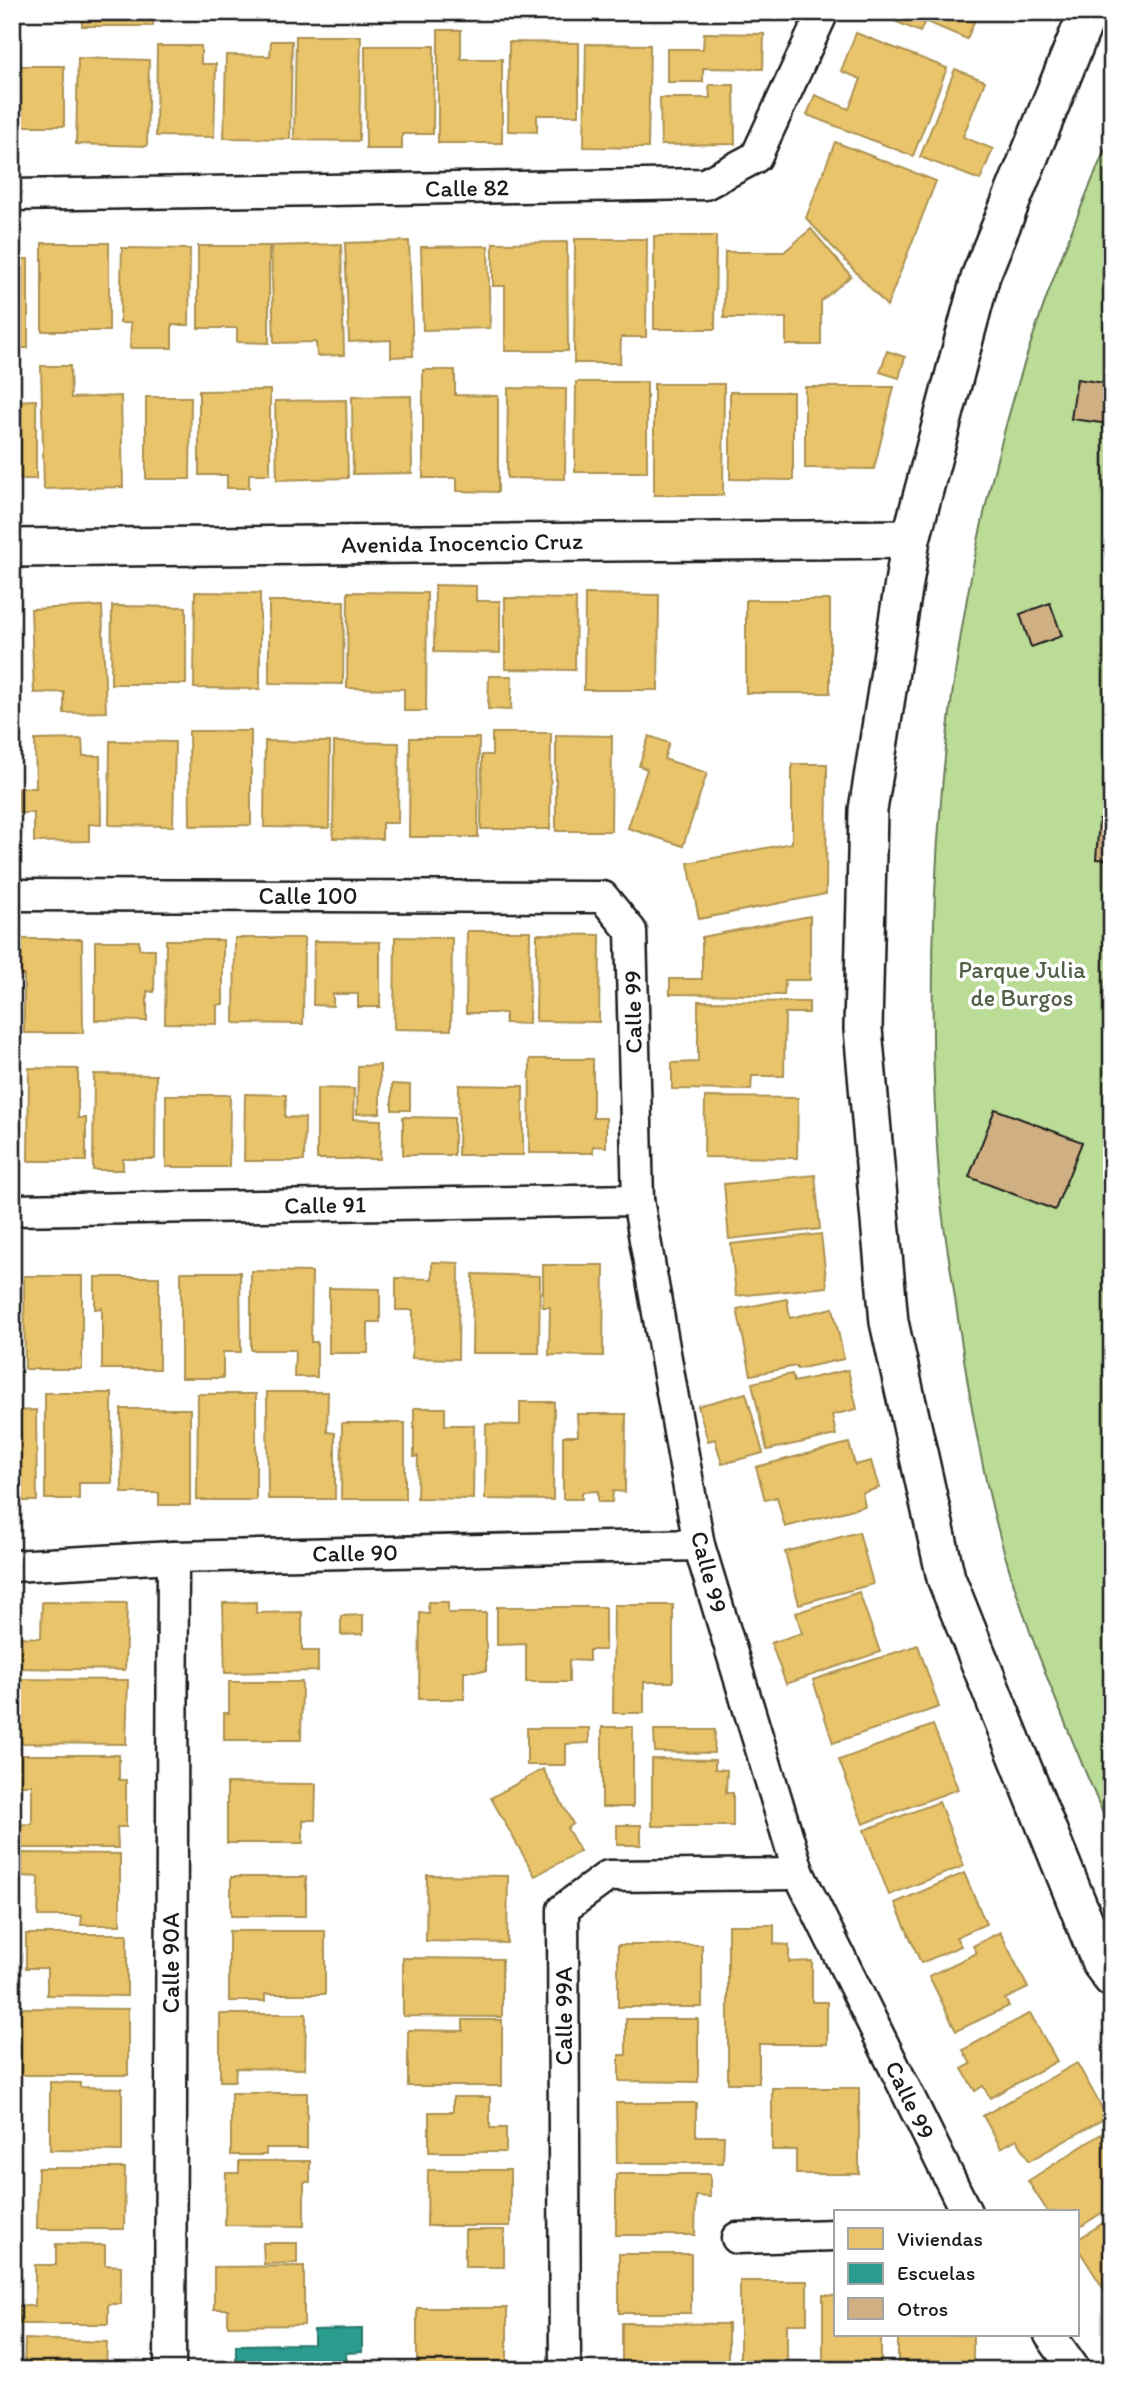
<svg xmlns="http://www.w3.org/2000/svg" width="1124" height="2382" font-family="Itim,sans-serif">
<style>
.green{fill:#badc96;stroke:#6b7c59;stroke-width:2}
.homes{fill:#e9c46a;stroke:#ac9253;stroke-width:2}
.schools{fill:#2a9d8f;stroke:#26766c;stroke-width:2}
.building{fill:#d0af83;stroke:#1c1c1c;stroke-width:2}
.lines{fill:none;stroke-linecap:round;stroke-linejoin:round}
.minor-casing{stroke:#1c1c1c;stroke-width:35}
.tertiary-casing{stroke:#1c1c1c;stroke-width:42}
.minor{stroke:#fff;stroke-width:30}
.tertiary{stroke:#fff;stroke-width:37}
.labels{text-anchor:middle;stroke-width:7;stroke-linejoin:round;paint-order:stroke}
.street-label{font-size:24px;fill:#1c1c1c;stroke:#fff}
.park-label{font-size:24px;fill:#535f47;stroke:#fff}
</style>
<rect width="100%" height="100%" fill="#fff"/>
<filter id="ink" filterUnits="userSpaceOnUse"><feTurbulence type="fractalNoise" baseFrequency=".0143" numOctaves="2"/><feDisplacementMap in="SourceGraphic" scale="14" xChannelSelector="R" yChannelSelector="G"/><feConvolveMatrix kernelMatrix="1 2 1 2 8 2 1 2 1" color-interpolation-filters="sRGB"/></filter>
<g filter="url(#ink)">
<path class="green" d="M1112,133V1835C1073,1742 1033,1651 1005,1555C981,1473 968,1389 956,1305C951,1267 943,1229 940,1191C920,931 940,649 1014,397C1040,307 1075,220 1112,133Z"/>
<g class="homes">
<rect x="82" y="12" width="71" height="14"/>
<polygon points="168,12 225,12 225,18 168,16"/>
<polygon points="630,12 687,12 687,15 630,14"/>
<polygon points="893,12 978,12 967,39 925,21 920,32 890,19"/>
<polygon points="438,30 461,30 461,59 502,59 502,143 438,143"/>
<polygon points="704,33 764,34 763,69 703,68 703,82 667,82 667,49 703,49"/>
<polygon points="856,33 947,68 913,156 807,115 815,95 849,109 861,79 841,71"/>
<polygon points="296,36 361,36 359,141 294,140"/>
<polygon points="271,41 292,41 290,139 224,138 226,55 270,56"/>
<polygon points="509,42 579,43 579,115 537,115 537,132 508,131"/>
<polygon points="586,44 650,45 648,148 584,147"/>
<polygon points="157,46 201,46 201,64 216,64 214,137 156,136"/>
<polygon points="365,46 434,46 433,134 402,134 402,149 366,149"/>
<polygon points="78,58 149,60 147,146 76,144"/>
<polygon points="15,66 64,66 64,126 14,126"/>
<polygon points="955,69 985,81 963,137 993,149 980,180 920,157"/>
<polygon points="709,85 734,85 735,144 661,145 660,98 710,98"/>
<polygon points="835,142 936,181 887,306 806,218"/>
<polygon points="811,229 851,276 821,301 821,345 786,345 786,318 724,318 725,252 784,252"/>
<polygon points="654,236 716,236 715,329 654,329"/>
<polygon points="575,239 647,239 646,337 621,337 620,363 574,363"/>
<polygon points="409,241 413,356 391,357 391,340 349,342 345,243"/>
<polygon points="567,242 568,351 505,351 505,286 493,286 493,243"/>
<rect x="42" y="243" width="67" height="88"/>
<polygon points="341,244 344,355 317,356 316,342 274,343 271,246"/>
<polygon points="198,246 269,246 269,343 237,342 237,328 198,328"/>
<polygon points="488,246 490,328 423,330 421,247"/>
<polygon points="122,248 190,249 189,325 172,325 172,348 130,348 131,323 120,323"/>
<rect x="12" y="259" width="16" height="89"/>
<polygon points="887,351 905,357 899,378 880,372"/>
<polygon points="41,366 70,366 71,398 121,396 123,487 44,489"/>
<polygon points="423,370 455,370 455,395 498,396 498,492 457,491 457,478 423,478"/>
<polygon points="576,382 647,382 647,472 575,472"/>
<polygon points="654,384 724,384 723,495 654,495"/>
<polygon points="805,387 894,387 874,469 805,468"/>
<polygon points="508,388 566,389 565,479 507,478"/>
<polygon points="270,390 270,474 249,474 249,488 227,488 227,475 199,475 199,391"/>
<polygon points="730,392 793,392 793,480 730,479"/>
<polygon points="411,396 412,473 353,474 352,397"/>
<polygon points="146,397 191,397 190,479 146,479"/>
<polygon points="36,400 36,479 12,479 12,401"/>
<polygon points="346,400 348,478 277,480 275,401"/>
<polygon points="435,585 476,586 476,601 500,601 500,653 434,652"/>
<polygon points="195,592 260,593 260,689 194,688"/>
<polygon points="348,592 427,593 426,711 404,711 404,689 347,688"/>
<polygon points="585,594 659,595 658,690 584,690"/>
<polygon points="505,598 576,599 575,670 505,669"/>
<rect x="746" y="600" width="84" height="93"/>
<polygon points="269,601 344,601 343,684 269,683"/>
<polygon points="102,606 106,712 64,713 64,692 34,693 31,609"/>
<polygon points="112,606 186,607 186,684 111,684"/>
<polygon points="489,676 512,676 511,710 488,709"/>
<polygon points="189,731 251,731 251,825 190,826"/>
<polygon points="492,733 551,733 550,829 481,829 482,755 492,755"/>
<polygon points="556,735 612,736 611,831 556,831"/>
<polygon points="649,736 669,743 664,759 707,773 683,846 628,828 647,769 639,766"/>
<polygon points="410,738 479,738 478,837 409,837"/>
<polygon points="82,739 83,756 100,756 101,825 89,824 89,841 34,842 34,813 19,813 18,788 36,788 35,740"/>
<polygon points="110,741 175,742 173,826 109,825"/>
<polygon points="265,741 330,742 329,828 264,827"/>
<polygon points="334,742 399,743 398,823 382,823 382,839 333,838"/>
<polygon points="792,764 827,764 826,894 699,919 688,863 792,843"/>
<polygon points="810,916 810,980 785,980 784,995 670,994 670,979 702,979 702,937"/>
<polygon points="467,931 530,931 529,1024 505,1023 505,1013 466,1013"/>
<polygon points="537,934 600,935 599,1022 536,1021"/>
<polygon points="395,937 452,938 451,1030 394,1029"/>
<polygon points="235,938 304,938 303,1024 234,1023"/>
<polygon points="17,939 82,939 83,1033 24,1033 24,975 17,975"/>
<polygon points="166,940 223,940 223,1004 217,1005 217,1024 165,1023"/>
<polygon points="95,941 139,941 139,949 155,949 154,992 147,991 147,1021 95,1020"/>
<polygon points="314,941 380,942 380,1007 358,1007 358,994 333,994 333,1006 313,1005"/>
<polygon points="698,1001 809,1002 809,1013 785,1013 784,1076 752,1076 751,1090 672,1089 672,1063 698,1062"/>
<polygon points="530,1059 593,1059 593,1118 606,1118 606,1147 593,1146 593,1153 529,1153"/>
<polygon points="380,1065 380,1113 357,1114 358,1066"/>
<polygon points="29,1068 78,1069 78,1118 86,1118 86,1161 28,1161"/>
<polygon points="94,1074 156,1075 155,1159 123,1159 123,1170 93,1170"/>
<polygon points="392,1084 410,1085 410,1110 392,1110"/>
<polygon points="459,1085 523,1086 523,1155 458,1155"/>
<polygon points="317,1088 354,1089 353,1119 381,1120 380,1159 317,1159"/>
<polygon points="245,1094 286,1095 285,1117 305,1118 304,1161 244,1161"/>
<polygon points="166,1095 230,1095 229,1167 166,1167"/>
<polygon points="705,1097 798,1098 797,1158 704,1157"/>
<polygon points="403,1117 454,1118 454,1155 403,1155"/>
<polygon points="815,1175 820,1229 729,1239 724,1184"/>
<polygon points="821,1234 827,1287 736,1296 731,1244"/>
<polygon points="432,1262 459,1263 458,1359 412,1358 413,1310 396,1310 396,1278 432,1279"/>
<polygon points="543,1265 604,1265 603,1356 549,1355 550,1307 543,1307"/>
<polygon points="251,1271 312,1272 311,1342 317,1342 317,1377 294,1377 295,1350 251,1350"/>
<polygon points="181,1272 240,1272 241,1352 223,1352 223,1378 181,1378"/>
<polygon points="473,1274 540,1276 539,1353 472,1353"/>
<polygon points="24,1276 82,1276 82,1369 25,1369"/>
<rect x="12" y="1277" width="2" height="85"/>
<polygon points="95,1277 159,1277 159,1369 102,1369 102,1308 95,1309"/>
<polygon points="329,1288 380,1289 380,1322 368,1322 368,1353 329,1353"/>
<polygon points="787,1299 790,1318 833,1308 844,1359 797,1369 796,1366 751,1375 737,1309"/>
<polygon points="848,1370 857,1409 832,1415 836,1435 767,1450 752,1383 792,1374 794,1382"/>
<polygon points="267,1392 328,1392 327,1432 335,1433 335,1499 268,1499"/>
<polygon points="45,1393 112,1393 112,1483 79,1483 79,1499 45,1499"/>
<polygon points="746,1393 763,1453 722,1464 715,1439 708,1441 698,1406"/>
<polygon points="198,1394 256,1394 256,1500 197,1500"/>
<polygon points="520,1402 554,1402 553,1500 485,1499 486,1424 520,1425"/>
<polygon points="414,1408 445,1408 445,1425 474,1425 473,1499 417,1498 418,1456 414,1457"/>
<polygon points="121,1409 190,1409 190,1505 159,1505 159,1493 122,1493"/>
<polygon points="36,1410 37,1501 12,1501 12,1426 17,1426 17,1411"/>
<polygon points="577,1414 626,1414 625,1492 613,1491 612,1502 598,1502 598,1491 582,1492 582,1499 563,1499 563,1436 578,1436"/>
<polygon points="342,1423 405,1423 405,1499 341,1499"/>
<polygon points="849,1443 855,1465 871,1461 879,1488 862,1493 865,1506 785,1527 777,1497 765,1500 756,1467"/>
<polygon points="859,1532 873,1584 799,1604 785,1552"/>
<polygon points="859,1592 880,1652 786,1684 771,1643 802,1633 796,1613"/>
<polygon points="42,1602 127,1603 125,1670 15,1668 16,1637 41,1638"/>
<polygon points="256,1602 256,1613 302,1612 302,1651 318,1651 318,1671 225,1673 223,1603"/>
<polygon points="428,1602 448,1602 448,1613 486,1613 486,1671 464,1671 464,1699 419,1699 420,1613 429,1614"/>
<polygon points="614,1605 673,1605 673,1682 644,1682 644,1713 613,1713"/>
<polygon points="497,1607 605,1607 605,1650 589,1650 589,1661 569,1660 569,1682 526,1682 526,1644 497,1645"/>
<polygon points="363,1615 363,1634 341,1635 341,1616"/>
<polygon points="918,1645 939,1707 833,1743 813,1680"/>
<polygon points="12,1679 128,1680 126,1744 18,1743 19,1696 12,1696"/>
<polygon points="229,1682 302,1682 301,1740 224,1740 224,1713 229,1713"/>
<polygon points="933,1725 958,1789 863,1824 839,1760"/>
<rect x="602" y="1727" width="31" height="80"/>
<polygon points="527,1728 589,1728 589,1743 566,1744 566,1765 527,1765"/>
<polygon points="654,1730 715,1730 714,1753 655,1752"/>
<polygon points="12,1755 119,1755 119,1780 126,1780 126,1827 117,1827 118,1848 12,1848 12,1825 32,1824 32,1785 12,1785"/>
<polygon points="652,1759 715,1760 715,1769 727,1770 726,1793 733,1793 733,1826 652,1826"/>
<polygon points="543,1769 573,1824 567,1828 580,1851 535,1876 491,1798"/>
<polygon points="227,1783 316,1784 315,1820 303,1820 303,1843 227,1843"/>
<polygon points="939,1802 964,1866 889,1895 864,1830"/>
<rect x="617" y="1825" width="24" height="20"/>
<polygon points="22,1853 120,1854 120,1925 81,1925 82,1916 38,1916 39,1877 22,1876"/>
<polygon points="964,1873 986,1924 956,1937 961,1946 921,1963 895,1903"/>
<polygon points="427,1875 508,1876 507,1943 426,1941"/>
<rect x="231" y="1877" width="75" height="39"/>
<polygon points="728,1925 774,1925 774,1944 789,1945 789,1962 812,1961 812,2002 827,2002 827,2044 759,2044 759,2083 728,2083"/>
<polygon points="229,1931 325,1931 325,1994 265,1994 265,2001 229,2001"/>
<polygon points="1000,1932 1028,1988 1005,1999 1009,2006 956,2031 929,1976 977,1953 973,1946"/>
<polygon points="26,1934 127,1934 127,1996 47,1995 47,1968 26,1968"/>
<rect x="618" y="1945" width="84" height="62"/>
<polygon points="403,1958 502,1959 502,2017 403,2016"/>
<polygon points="20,2008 128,2009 128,2075 20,2075"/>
<polygon points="1030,2013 1057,2061 990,2098 983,2086 975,2091 962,2069 971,2064 963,2050"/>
<polygon points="220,2014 306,2014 305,2069 236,2068 235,2081 220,2081"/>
<polygon points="626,2019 698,2019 698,2082 619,2081 619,2055 626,2055"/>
<polygon points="463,2020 502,2020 502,2086 408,2086 408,2030 463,2031"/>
<polygon points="1077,2063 1107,2117 1029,2161 1017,2139 1001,2148 983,2116"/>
<polygon points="50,2082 80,2083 80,2087 122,2088 122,2151 50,2150"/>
<polygon points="772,2088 859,2088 859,2174 796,2174 796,2150 772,2150"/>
<polygon points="231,2093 307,2093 307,2148 266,2148 266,2155 231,2155"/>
<polygon points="453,2097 490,2097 490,2128 506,2128 506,2152 429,2152 429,2112 453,2112"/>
<polygon points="616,2103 696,2103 696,2136 724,2136 723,2163 617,2163"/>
<polygon points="1112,2127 1112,2206 1077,2229 1077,2212 1048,2212 1028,2181"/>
<polygon points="239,2161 310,2161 310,2182 304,2182 304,2226 225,2225 226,2173 239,2173"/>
<polygon points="38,2168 125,2168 124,2229 37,2229"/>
<polygon points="428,2170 510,2170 510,2226 427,2226"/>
<polygon points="616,2174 710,2174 710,2197 696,2196 695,2235 616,2235"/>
<polygon points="1112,2217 1112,2287 1105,2291 1077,2247 1077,2240"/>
<rect x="465" y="2230" width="39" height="37"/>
<polygon points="263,2243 297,2243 297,2263 264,2264"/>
<polygon points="56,2244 105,2245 105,2265 121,2266 121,2304 108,2304 108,2324 19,2324 19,2306 35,2306 35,2265 56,2265"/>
<rect x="619" y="2254" width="72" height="59"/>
<polygon points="304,2266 304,2325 228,2326 228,2309 214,2309 214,2267"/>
<polygon points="740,2281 807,2281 807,2324 787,2324 787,2360 740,2360"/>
<polygon points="823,2295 835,2296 835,2335 881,2335 881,2363 823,2362"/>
<rect x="417" y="2308" width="90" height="62"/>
<polygon points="622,2323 728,2324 728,2370 622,2370"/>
<rect x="898" y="2335" width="75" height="35"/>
<polygon points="25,2339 107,2342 106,2370 24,2370"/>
</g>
<polygon class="schools" points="362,2329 362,2352 346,2353 347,2367 362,2366 362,2370 236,2370 236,2345 314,2344 314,2330"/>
<g class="building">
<polygon points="1077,379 1112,384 1110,424 1071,419"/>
<polygon points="1050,603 1062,636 1031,647 1020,614"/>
<polygon points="1099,820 1112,821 1112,860 1096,859"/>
<polygon points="995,1109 1082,1142 1055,1210 969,1177"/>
</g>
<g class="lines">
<g class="minor-casing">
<g id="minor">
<polyline points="12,195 705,184 756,157 823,12"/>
<polyline points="12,895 603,897 631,931 638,1200 699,1545 799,1874 966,2212"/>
<polyline points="12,1210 638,1200"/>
<polyline points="12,1566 173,1557 699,1545"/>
<polyline points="737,2238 835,2235"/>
<polyline points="1050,2335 1075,2370"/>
<polyline points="170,2370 173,1557"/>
<polyline points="565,2370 563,1909 608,1876 799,1874"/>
</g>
</g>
<g class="tertiary-casing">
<g id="tertiary">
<polyline points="1088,12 981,275 911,539 868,810 863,1029 889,1322 946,1578 1101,1963 1112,1978"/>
<polyline points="12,548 911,539"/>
</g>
</g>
<use href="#minor" class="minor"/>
<use href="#tertiary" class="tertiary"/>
</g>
</g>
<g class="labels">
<g class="street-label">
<text transform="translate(467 188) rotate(-1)" y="8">Calle 82</text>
<text transform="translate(462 543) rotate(-1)" y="8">Avenida Inocencio Cruz</text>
<text x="308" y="904">Calle 100</text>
<text transform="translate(633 1012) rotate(-91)" y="8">Calle 99</text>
<text transform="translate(325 1205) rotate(-1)" y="8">Calle 91</text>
<text transform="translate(355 1553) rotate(-1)" y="8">Calle 90</text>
<text transform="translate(709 1572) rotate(75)" y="8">Calle 99</text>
<text transform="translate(171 1963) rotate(-90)" y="8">Calle 90A</text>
<text transform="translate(564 2016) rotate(-90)" y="8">Calle 99A</text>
<text transform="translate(910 2100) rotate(64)" y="8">Calle 99</text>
</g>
<g class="park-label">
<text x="1022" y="978">Parque Julia<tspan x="1022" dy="28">de Burgos</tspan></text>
</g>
</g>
<rect width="1124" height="2382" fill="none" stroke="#fff" stroke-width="42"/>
<rect x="21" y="21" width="1082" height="2340" fill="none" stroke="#1c1c1c" stroke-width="2.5" filter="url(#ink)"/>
<rect x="834" y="2210" width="245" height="126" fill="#ffffff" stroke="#a4a4a4" stroke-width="2"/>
<rect x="848" y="2228" width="35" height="21" fill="#e9c46a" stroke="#a4a4a4" stroke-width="2"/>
<text x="897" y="2246" font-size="21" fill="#1c1c1c">Viviendas</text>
<rect x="848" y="2263" width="35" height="21" fill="#2a9d8f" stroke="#a4a4a4" stroke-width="2"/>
<text x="897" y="2280" font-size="21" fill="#1c1c1c">Escuelas</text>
<rect x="848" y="2298" width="35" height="21" fill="#d0af83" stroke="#a4a4a4" stroke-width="2"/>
<text x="897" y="2316" font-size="21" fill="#1c1c1c">Otros</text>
</svg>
